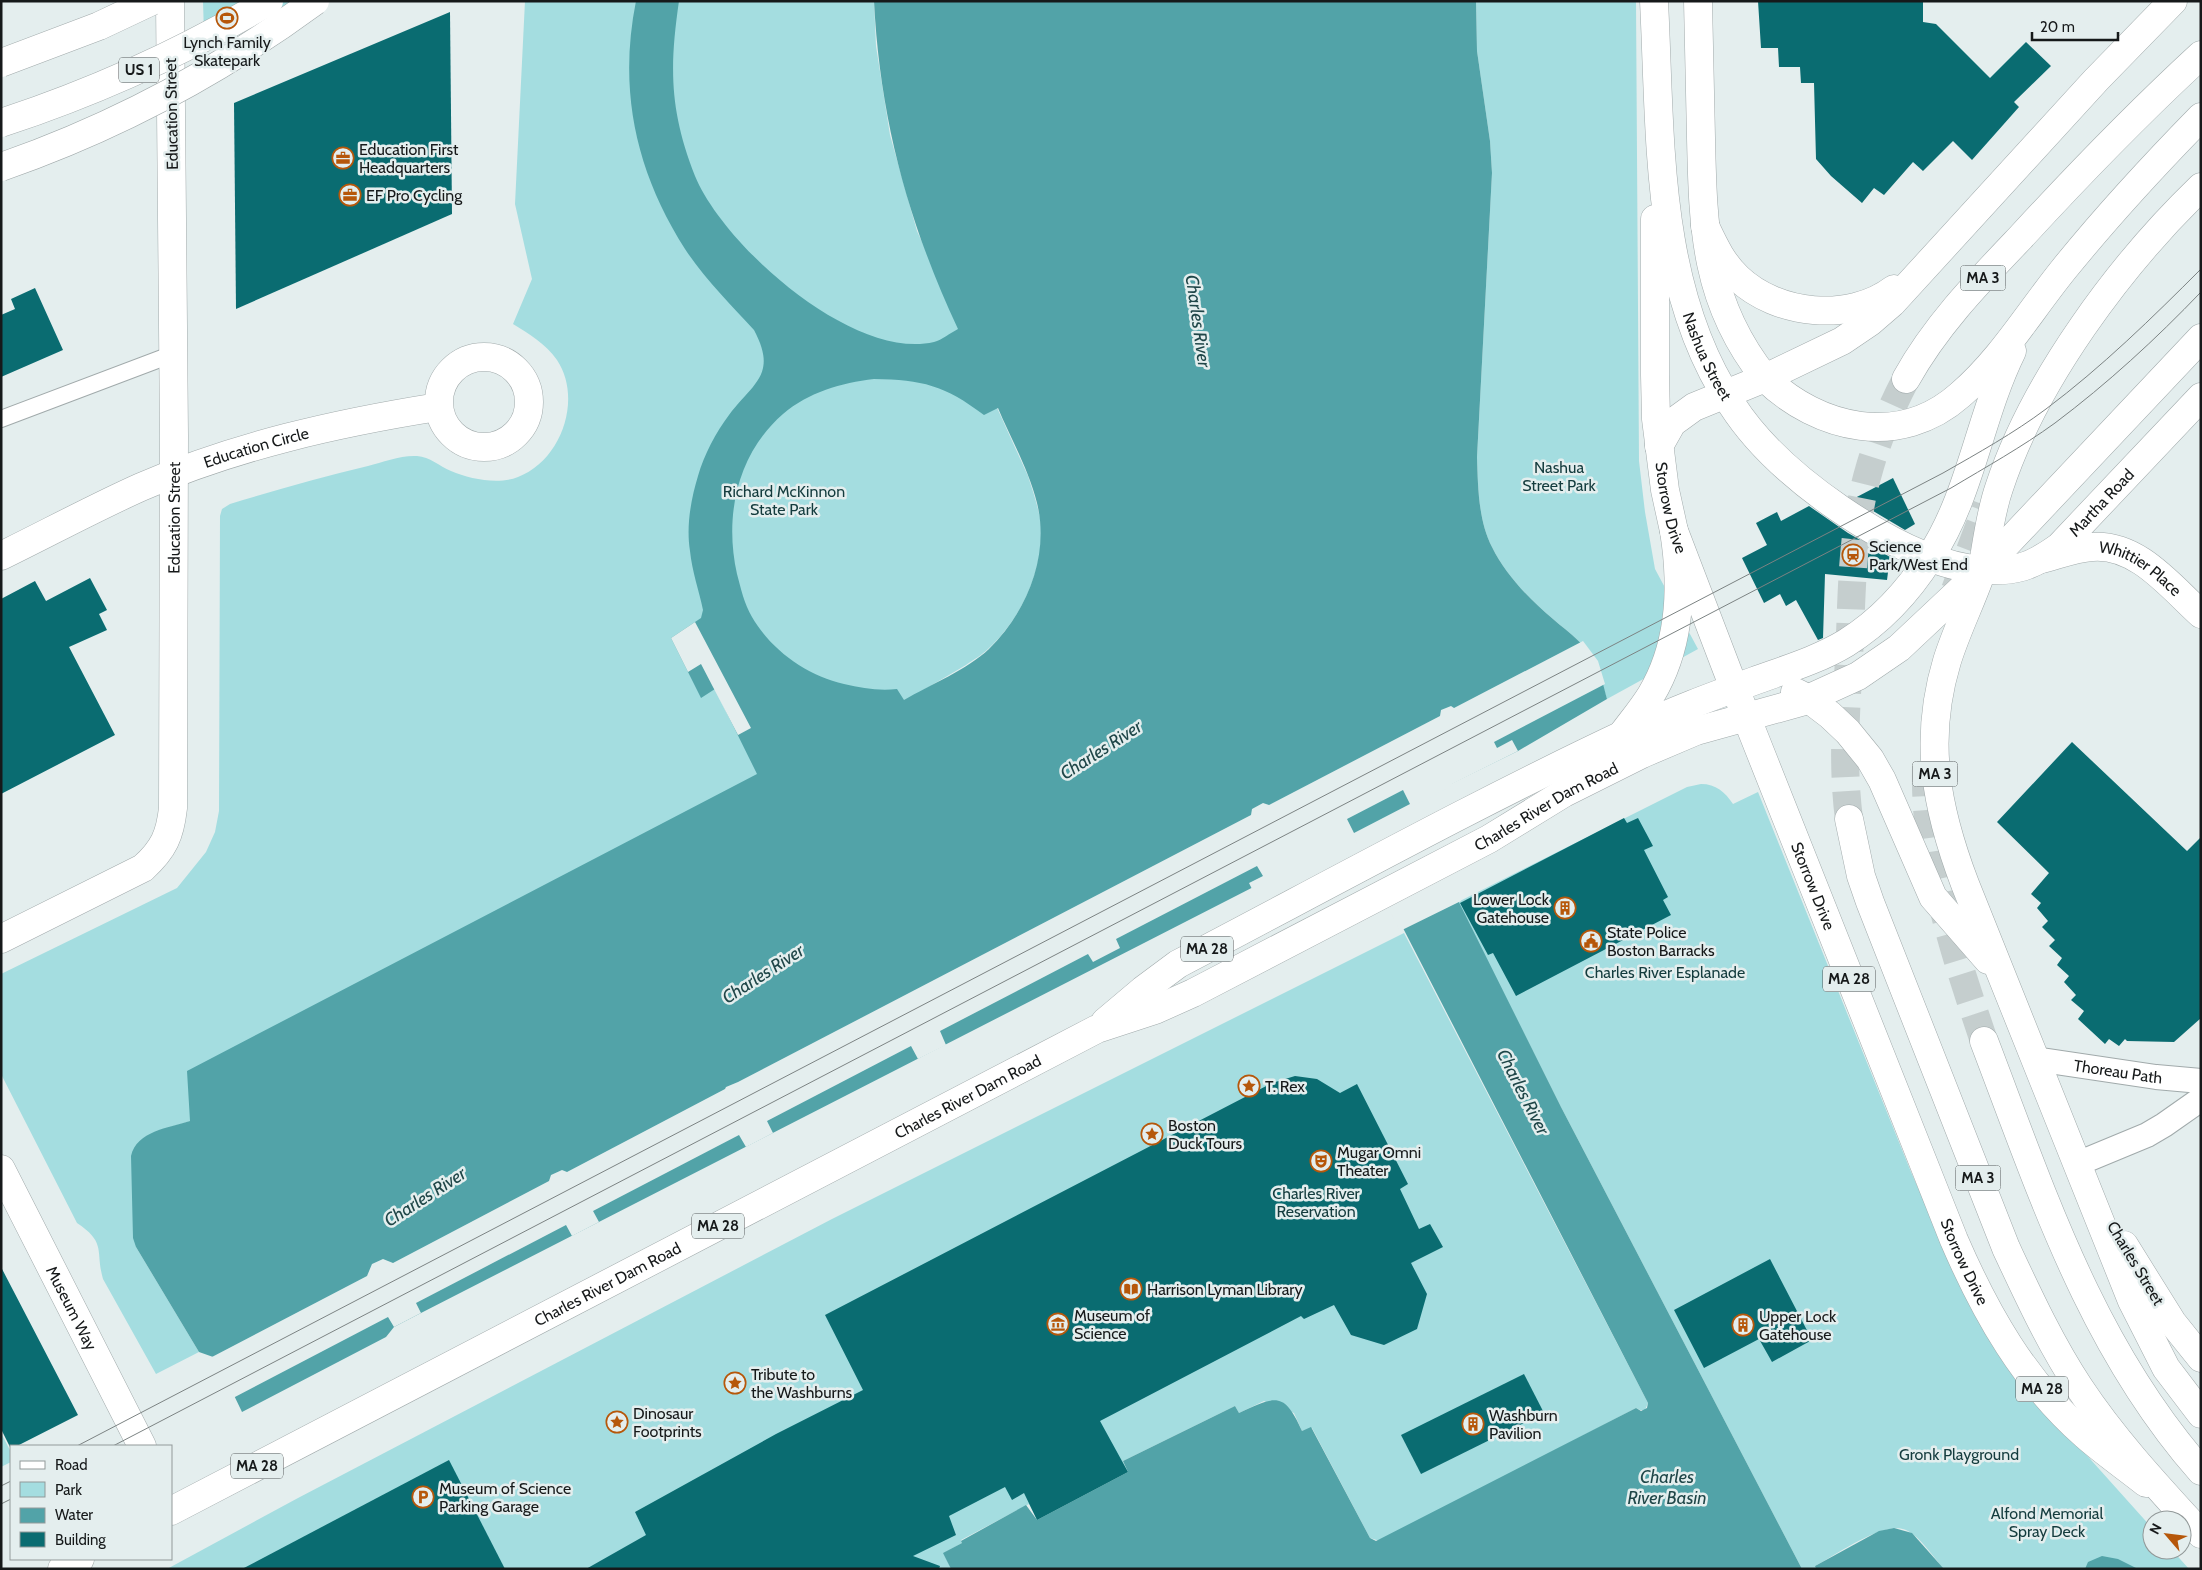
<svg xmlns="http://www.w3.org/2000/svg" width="2202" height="1570" font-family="Cabin,sans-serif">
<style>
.green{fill:#a4dde0}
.water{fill:#52a3a8;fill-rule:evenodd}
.pier{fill:#e4eeee;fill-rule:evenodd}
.building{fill:#0a6c71}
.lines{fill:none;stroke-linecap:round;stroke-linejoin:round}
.motorway-tunnel{stroke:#c5cece;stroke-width:28;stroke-dasharray:28 14;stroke-linecap:butt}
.service-casing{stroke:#a1aaab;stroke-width:18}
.pedestrian-casing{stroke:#a1aaab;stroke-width:26}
.minor-casing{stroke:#a1aaab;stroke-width:29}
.secondary-casing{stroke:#a1aaab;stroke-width:29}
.primary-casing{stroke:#a1aaab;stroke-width:29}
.trunk-casing{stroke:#a1aaab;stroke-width:29}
.motorway-casing{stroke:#a1aaab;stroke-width:29}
.service{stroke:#fff;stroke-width:16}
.pedestrian{stroke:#fff;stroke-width:24}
.minor{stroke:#fff;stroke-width:28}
.secondary{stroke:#fff;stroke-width:28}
.primary{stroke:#fff;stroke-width:28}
.trunk{stroke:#fff;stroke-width:28}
.motorway{stroke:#fff;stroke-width:28}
.tram{stroke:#7c8383;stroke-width:1}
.motorway-bridge-casing{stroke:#a1aaab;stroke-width:29;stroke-linecap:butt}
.motorway-bridge{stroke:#fff;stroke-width:28}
.labels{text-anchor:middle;stroke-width:5;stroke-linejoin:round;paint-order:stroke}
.shield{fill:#e4eeee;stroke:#54595a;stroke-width:1}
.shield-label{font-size:15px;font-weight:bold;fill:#16191a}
.poi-label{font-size:16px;fill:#16191a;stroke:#e4eeee;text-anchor:start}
.street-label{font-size:16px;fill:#16191a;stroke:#e4eeee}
.park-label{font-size:16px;fill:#143c3e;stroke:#e4eeee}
.water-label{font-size:18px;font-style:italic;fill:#1f4648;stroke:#e4eeee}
</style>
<rect width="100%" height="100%" fill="#e4eeee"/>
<g class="green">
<polygon points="203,1 298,1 204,35"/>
<path d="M525,1H874L876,46L890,135L917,231L1028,476C1033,492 1039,508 1041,525C1044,570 1021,619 988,649C982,655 973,660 966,665L191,1121L157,1131L136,1247L199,1352L156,1374L103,1279C95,1251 107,1243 77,1223L1,1074V974L177,888L206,852L215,832L219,811L220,516L222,509L230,504C276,490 322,477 368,466C383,462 401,455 417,456C430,457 439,466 451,471C470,479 498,485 518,477C561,461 583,399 557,360C546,344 529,334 513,324L532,279L515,204Z"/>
<path d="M1476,1H1636L1639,461L1645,512L1655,569L1698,649L1607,699C1603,688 1601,674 1596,663C1586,644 1569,633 1553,619C1530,600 1505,574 1492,547C1478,520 1478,485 1477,457L1492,173L1490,141L1477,51Z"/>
<path d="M1701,784C1716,784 1725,792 1733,804L1758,792L1911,1172L1967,1299L2074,1441L2152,1528V1550H2172L2189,1569H1944C1933,1557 1921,1537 1906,1530C1884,1520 1836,1555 1815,1566L1816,1569H1802L1561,1107L1458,902L1687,787Z"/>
<polygon points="1404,933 1648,1403 1645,1410 1640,1410 1636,1408 1380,1541 1370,1538 1312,1428 1302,1431 1294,1413 1264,1401 1239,1413 1235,1406 1123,1461 1128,1472 1037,1520 1029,1504 961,1540 962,1543 944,1553 951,1569 167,1569 298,1498 832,1219"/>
<polygon points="1,1433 11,1452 11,1462 1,1467"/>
</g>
<g class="water">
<path d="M636,1H679C669,69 670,112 695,176C724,246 853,361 934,342C942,340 950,333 958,329C908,222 880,119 874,1H1476L1477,51L1490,141L1492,173L1477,457C1478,485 1478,520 1492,547C1505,574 1530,600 1553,619C1569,633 1586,644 1596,663C1601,674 1604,688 1607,699L1518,751L1410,804L1561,1107L1802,1569H951L943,1553L962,1543L961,1541L1026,1505L1037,1520L1128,1472L1123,1461L1235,1406L1239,1413C1276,1396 1284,1391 1302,1431L1311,1427L1370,1538L1376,1541L1636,1408L1641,1411L1647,1408L1648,1403L1355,835L421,1313L394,1327L386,1337L242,1412L216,1358L199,1352L136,1247L133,1238L131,1156C137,1131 168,1128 190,1121L187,1071L757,774L715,689L701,698L671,638L701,618L703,610C699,591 692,571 690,551C686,526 691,499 698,476C704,455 716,432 729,415C753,383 778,375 754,330C731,305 704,278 685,249C636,172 618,91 636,1ZM874,379C923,380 944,385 984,415L998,408C1011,439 1029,470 1037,503C1050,555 1027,612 989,649C968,669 930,685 904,700L897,689C878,691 862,688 844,684C807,676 771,650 752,617C744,603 741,589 737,574C724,516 737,454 783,414C809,392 841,383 874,379Z"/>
<polygon points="1894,1528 1912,1533 1944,1569 1816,1569 1815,1566 1879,1531"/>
<polygon points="2102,1556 2118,1559 2138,1569 2085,1569 2088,1562"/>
</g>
<g class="pier">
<polygon points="695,622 751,728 738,735 701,664 688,672 671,638"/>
<path d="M1583,641L1598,661L1605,684L1494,742L1497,748L1512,740L1518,751L1452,784V786L1413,806L1461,901L1400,931L1354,838L1252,889L1249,883L1263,876L1257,866L1116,939L1120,948L1093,962L1088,954L940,1031L946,1045L918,1059L911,1046L767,1121L773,1133L746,1147L739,1135L593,1211L599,1222L572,1236L566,1225L416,1303L421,1313L394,1327L388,1317L233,1398L214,1360L210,1358L367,1276L372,1264L383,1259L393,1263L549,1181L551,1175L562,1170L567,1172L725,1089L726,1087L738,1082L1251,815L1252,809L1263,803L1269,805L1440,716L1441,710L1451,706L1454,708ZM1403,790L1410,804L1354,833L1347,819Z"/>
</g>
<g class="building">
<polygon points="1758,1 1923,1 1923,22 1936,24 1990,78 2026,42 2051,66 2014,102 2019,107 1972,160 1953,141 1923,171 1913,162 1884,195 1874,188 1862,203 1831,176 1816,159 1814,83 1801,83 1800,67 1779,67 1778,48 1761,48"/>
<polygon points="450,12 452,214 236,309 234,103"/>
<polygon points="35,288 63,350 1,377 1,315 15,309 11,299"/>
<polygon points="1893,478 1915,524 1905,530 1853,499"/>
<polygon points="1809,506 1848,533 1890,557 1887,580 1825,574 1823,638 1818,640 1796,600 1786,606 1780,594 1764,603 1742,558 1767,545 1756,523 1777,512 1781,521"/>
<polygon points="90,578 107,610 99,614 107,630 69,647 115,735 1,794 1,599 35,581 46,601"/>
<polygon points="2072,742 2187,851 2201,837 2201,1018 2174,1042 2127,1041 2125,1039 2119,1046 2109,1039 2105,1044 2078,1019 2084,1011 2071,1000 2076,995 2064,982 2069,976 2057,965 2062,958 2049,946 2055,940 2042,927 2048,921 2037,908 2041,903 2031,894 2049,873 1997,822"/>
<polygon points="1624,818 1627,823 1638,818 1653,846 1644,850 1668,897 1663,900 1671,915 1516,996 1493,953 1488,955 1460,903"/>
<polygon points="1295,1076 1317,1079 1340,1093 1357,1084 1408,1184 1400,1189 1419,1229 1430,1224 1443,1247 1411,1263 1427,1294 1417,1329 1384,1345 1351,1335 1334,1305 1304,1319 1301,1316 1100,1421 1128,1472 1037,1520 1024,1493 1012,1500 1005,1487 949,1516 956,1535 913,1556 940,1566 939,1569 586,1569 646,1535 635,1512 776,1434 863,1390 825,1315 1272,1083"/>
<polygon points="1770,1259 1812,1340 1772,1362 1759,1339 1704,1368 1674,1310"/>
<polygon points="1,1267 78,1415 17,1446 11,1446 11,1449 1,1429"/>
<polygon points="1524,1374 1544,1413 1421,1474 1401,1435"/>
<polygon points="449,1460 505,1569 242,1569"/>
</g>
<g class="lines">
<g class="motorway-tunnel">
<polyline points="1955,590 1987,506"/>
<path d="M1926,768C1924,863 1954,952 1984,1041"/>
<path d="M1849,819C1842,765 1846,713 1849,659C1852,596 1851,531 1869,470C1878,438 1891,408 1906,379"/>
</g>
<g class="service-casing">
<polyline id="service" points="1,419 173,354"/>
</g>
<g class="pedestrian-casing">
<g id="pedestrian">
<path id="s1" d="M2035,1059L2156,1077L2201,1081"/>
<polyline points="2077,1164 2147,1135 2164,1125 2201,1099"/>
</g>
</g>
<g class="minor-casing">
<g id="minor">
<circle cx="484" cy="402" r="45"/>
<path id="s2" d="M1,556C48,533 94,508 141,487C235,446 337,423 438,407"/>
<path id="s3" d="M2042,559C2058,555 2075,548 2092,547C2137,543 2170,586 2201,614"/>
<path id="s4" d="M1,939L143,868C164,849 170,835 173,808L174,435L170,1"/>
<path id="s5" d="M1,1169L142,1446"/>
</g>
</g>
<g class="secondary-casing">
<g id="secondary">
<path id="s6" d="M1982,570C2016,572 2031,567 2059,547L2201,397"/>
</g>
</g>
<g class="primary-casing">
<g id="primary">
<path id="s7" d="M1654,1C1661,136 1654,288 1732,405C1759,447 1799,481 1840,509C1881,537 1932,566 1982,570"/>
<path d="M1698,1C1699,47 1700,92 1701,138C1703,230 1705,303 1765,378"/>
<path id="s8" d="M1655,219V375L1656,419L1665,490L1674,531L1734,688"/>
</g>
</g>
<g class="trunk-casing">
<g id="trunk">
<path d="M1980,576C1970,604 1956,632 1947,661C1923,740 1936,808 1965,884L2132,1301L2166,1368L2201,1414"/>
<polyline points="1795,692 1809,699 1830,715 1848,732 1870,759 1882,780 1933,897 1988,960"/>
<path id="s9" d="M1740,701L1954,1240C1986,1314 2024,1381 2085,1435C2104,1452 2126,1467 2146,1483"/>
<path d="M1624,732C1633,720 1643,708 1651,695C1681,645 1683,587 1674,531"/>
<path d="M1105,1022L1143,990L1178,964C1329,885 1479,802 1633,730C1672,711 1713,696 1754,681C1784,670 1818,660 1846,643C1881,621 1908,592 1930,557"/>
<polyline points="2124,1245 2172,1322 2201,1358"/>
<path id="s10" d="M171,1511L1097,1029L1155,1010L1193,993L1489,839L1564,793L1642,754L1696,731L1801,702L1858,676L1899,648L1982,570"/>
<polyline points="62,1569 80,1559"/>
</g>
</g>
<g class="motorway-casing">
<g id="motorway">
<path d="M1705,226C1714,245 1722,263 1738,278C1777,315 1849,323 1894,289"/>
<path d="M1765,378C1819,430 1900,448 1960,395C2001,360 2030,311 2064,269C2107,216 2153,166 2201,117"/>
<path d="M1906,379C1936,325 1978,282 2020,238C2078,175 2138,113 2201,55"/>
<polyline points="1659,446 1672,423 1694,407 1765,378 1842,341 1870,322 1892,303 2096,80 2173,1"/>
<path d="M1930,557C1971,495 1979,418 2012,351"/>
<path d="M1982,570C1987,542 1990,514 1999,488C2034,381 2120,265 2201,187"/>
<polyline points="1982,570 2201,338"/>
<path d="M1849,819L1861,876L1870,902L2006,1248C2028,1295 2050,1343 2079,1387C2114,1440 2158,1487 2201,1534"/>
<path d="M1984,1041C2042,1193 2091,1346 2201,1471"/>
</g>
</g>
<use href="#service" class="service"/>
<use href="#pedestrian" class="pedestrian"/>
<use href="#minor" class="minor"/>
<use href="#secondary" class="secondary"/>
<use href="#primary" class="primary"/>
<use href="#trunk" class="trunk"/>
<use href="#motorway" class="motorway"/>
<g class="tram">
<path d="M77,1446L1943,473C1978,453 2014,433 2046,409C2102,367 2152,318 2201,269"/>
<path d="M113,1446L1951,488C1986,467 2022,447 2055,423C2107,384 2156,339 2201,292"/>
<polyline points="1,1486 11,1481"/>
<polyline points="1,1504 11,1499"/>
</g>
<g class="motorway-bridge-casing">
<g id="motorway-bridge">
<polyline points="1,63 99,26 152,1"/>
<path d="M1,123C95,92 184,52 269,1"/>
<path d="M1,167C113,128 220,71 315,1"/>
</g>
</g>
<use href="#motorway-bridge" class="motorway-bridge"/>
</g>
<defs>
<g id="stadium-ring" transform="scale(1.125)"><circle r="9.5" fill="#e4eeee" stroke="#b6570a" stroke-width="1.5"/><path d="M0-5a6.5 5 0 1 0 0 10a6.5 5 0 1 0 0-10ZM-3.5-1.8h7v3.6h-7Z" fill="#b6570a"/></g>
<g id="office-ring" transform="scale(1.125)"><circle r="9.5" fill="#e4eeee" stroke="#b6570a" stroke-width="1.5"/><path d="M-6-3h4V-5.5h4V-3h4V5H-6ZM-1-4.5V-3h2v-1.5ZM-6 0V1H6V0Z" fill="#b6570a"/></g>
<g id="station-ring" transform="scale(1.125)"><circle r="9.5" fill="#e4eeee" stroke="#b6570a" stroke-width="1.5"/><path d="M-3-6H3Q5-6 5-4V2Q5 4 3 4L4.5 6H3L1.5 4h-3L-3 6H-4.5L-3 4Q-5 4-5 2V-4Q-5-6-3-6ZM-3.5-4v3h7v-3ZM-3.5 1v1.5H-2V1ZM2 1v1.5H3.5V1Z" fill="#b6570a"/></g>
<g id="building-ring" transform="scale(1.125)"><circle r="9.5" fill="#e4eeee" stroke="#b6570a" stroke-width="1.5"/><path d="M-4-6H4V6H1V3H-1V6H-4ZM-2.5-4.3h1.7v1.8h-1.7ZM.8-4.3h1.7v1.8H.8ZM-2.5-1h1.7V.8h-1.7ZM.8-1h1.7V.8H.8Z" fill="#b6570a"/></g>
<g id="civic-ring" transform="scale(1.125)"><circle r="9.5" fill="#e4eeee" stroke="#b6570a" stroke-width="1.5"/><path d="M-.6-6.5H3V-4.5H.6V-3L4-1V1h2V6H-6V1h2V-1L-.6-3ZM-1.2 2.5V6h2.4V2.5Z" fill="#b6570a"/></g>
<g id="sight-ring" transform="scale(1.125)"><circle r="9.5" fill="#e4eeee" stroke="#b6570a" stroke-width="1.5"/><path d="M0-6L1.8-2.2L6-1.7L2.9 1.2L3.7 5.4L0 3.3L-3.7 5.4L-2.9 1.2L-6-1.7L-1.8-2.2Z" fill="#b6570a"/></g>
<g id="theatre-ring" transform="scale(1.125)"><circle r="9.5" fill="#e4eeee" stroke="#b6570a" stroke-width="1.5"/><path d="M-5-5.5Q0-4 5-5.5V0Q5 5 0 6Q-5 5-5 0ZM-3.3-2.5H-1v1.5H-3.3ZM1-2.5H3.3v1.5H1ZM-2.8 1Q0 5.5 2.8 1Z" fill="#b6570a"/></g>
<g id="library-ring" transform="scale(1.125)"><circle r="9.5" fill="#e4eeee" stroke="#b6570a" stroke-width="1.5"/><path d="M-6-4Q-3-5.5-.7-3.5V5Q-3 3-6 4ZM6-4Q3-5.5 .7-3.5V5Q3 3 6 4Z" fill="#b6570a"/></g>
<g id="museum-ring" transform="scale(1.125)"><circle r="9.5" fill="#e4eeee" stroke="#b6570a" stroke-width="1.5"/><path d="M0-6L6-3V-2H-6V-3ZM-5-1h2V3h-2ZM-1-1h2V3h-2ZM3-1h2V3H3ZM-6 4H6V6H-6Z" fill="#b6570a"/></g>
<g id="parking-ring" transform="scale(1.125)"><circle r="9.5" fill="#e4eeee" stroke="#b6570a" stroke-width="1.5"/><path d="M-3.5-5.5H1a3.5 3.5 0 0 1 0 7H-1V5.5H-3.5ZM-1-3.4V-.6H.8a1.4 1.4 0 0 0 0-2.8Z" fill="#b6570a"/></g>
</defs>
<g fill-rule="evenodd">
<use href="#stadium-ring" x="227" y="18"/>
<use href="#office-ring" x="343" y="158"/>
<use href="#office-ring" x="350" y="195"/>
<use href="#station-ring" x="1853" y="555"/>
<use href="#building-ring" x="1565" y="908"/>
<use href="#civic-ring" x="1591" y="941"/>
<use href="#sight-ring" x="1249" y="1086"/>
<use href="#sight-ring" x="1152" y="1134"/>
<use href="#theatre-ring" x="1321" y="1161"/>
<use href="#library-ring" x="1131" y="1289"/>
<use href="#museum-ring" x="1058" y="1324"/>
<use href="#building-ring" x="1743" y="1325"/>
<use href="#sight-ring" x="735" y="1383"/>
<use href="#sight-ring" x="617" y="1422"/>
<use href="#building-ring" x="1473" y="1424"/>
<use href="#parking-ring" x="423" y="1497"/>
</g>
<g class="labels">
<g class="shield">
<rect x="119" y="57.5" width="40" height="25" rx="4"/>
<rect x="1960.5" y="265.5" width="45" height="25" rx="4"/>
<rect x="1912.5" y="761.5" width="45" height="25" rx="4"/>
<rect x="1181" y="936.5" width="52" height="25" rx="4"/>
<rect x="1823" y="966.5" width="52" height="25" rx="4"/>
<rect x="1955.5" y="1165.5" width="45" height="25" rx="4"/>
<rect x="692" y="1213.5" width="52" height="25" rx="4"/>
<rect x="2016" y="1376.5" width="52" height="25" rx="4"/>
<rect x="231" y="1453.5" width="52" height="25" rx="4"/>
</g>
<g class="shield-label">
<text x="139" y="75">US 1</text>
<text x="1983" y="283">MA 3</text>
<text x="1935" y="779">MA 3</text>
<text x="1207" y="954">MA 28</text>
<text x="1849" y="984">MA 28</text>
<text x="1978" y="1183">MA 3</text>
<text x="718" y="1231">MA 28</text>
<text x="2042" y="1394">MA 28</text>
<text x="257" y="1471">MA 28</text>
</g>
<g class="poi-label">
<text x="227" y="48" text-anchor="middle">Lynch Family<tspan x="227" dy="18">Skatepark</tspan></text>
<text x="359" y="155">Education First<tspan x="359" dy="18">Headquarters</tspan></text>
<text x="366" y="201">EF Pro Cycling</text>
<text x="1869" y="552">Science<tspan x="1869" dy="18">Park/West End</tspan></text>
<text x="1549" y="905" text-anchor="end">Lower Lock<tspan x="1549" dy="18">Gatehouse</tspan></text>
<text x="1607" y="938">State Police<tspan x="1607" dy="18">Boston Barracks</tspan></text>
<text x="1265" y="1092">T. Rex</text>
<text x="1168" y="1131">Boston<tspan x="1168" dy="18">Duck Tours</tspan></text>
<text x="1337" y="1158">Mugar Omni<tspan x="1337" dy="18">Theater</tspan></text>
<text x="1147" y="1295">Harrison Lyman Library</text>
<text x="1074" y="1321">Museum of<tspan x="1074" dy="18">Science</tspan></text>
<text x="1759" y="1322">Upper Lock<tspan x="1759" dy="18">Gatehouse</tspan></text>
<text x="751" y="1380">Tribute to<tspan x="751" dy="18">the Washburns</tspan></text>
<text x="633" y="1419">Dinosaur<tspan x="633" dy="18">Footprints</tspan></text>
<text x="1489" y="1421">Washburn<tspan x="1489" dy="18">Pavilion</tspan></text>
<text x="439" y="1494">Museum of Science<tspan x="439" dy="18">Parking Garage</tspan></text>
</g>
<g class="street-label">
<text transform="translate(171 114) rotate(-91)" y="6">Education Street</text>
<text dy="6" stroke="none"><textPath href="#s7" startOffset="362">Nashua Street</textPath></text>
<text dy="6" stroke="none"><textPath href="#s2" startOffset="278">Education Circle</textPath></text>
<text dy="6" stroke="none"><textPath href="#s6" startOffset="144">Martha Road</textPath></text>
<text dy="6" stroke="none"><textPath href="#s8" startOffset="290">Storrow Drive</textPath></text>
<text dy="6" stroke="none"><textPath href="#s4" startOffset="518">Education Street</textPath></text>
<text dy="6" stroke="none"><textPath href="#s3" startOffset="106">Whittier Place</textPath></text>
<text dy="6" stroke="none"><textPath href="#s10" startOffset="1546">Charles River Dam Road</textPath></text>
<text dy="6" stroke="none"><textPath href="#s9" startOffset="199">Storrow Drive</textPath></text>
<text dy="6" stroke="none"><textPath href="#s1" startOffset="84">Thoreau Path</textPath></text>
<text dy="6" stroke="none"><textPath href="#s10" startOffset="898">Charles River Dam Road</textPath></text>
<text dy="6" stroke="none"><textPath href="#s9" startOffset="604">Storrow Drive</textPath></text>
<text transform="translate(2136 1263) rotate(59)" y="6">Charles Street</text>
<text dy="6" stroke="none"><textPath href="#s10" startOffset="492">Charles River Dam Road</textPath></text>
<text dy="6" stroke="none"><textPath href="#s5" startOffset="156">Museum Way</textPath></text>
</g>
<g class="park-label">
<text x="1559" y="473">Nashua<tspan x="1559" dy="18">Street Park</tspan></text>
<text x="784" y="497">Richard McKinnon<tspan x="784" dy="18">State Park</tspan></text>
<text x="1665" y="978">Charles River Esplanade</text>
<text x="1316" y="1199">Charles River<tspan x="1316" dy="18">Reservation</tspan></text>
<text x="1959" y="1460">Gronk Playground</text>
<text x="2047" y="1519">Alfond Memorial<tspan x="2047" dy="18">Spray Deck</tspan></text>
</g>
<g class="water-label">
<text transform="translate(1198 321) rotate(82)" y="6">Charles River</text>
<text transform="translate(1101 750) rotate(-33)" y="6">Charles River</text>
<text transform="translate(763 974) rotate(-33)" y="6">Charles River</text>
<text transform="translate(1523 1092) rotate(63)" y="6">Charles River</text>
<text transform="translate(425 1197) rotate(-33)" y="6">Charles River</text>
<text x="1667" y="1483">Charles<tspan x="1667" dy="21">River Basin</tspan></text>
</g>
</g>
<rect width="2202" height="1570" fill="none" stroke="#16191a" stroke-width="5"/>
<rect x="10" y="1445" width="162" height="115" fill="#e4eeee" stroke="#929999"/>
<rect x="20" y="1461" width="25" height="8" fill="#ffffff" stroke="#929999"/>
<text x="55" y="1470" font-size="15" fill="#16191a">Road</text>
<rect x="20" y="1482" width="25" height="15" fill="#a4dde0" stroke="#929999"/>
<text x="55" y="1495" font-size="15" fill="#16191a">Park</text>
<rect x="20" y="1508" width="25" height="15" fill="#52a3a8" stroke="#929999"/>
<text x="55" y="1520" font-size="15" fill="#16191a">Water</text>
<rect x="20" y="1532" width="25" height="15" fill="#0a6c71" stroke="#929999"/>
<text x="55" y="1545" font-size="15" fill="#16191a">Building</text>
<g transform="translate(2167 1535) rotate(298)"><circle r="24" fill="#e4eeee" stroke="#929999"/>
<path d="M0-4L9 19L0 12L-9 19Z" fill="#b6570a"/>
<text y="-8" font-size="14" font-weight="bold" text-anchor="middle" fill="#16191a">N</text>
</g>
<path d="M2032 32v8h86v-8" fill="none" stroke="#16191a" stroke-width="2.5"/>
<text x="2040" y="32" font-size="15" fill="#16191a" stroke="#e4eeee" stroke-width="4" paint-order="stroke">20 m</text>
</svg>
